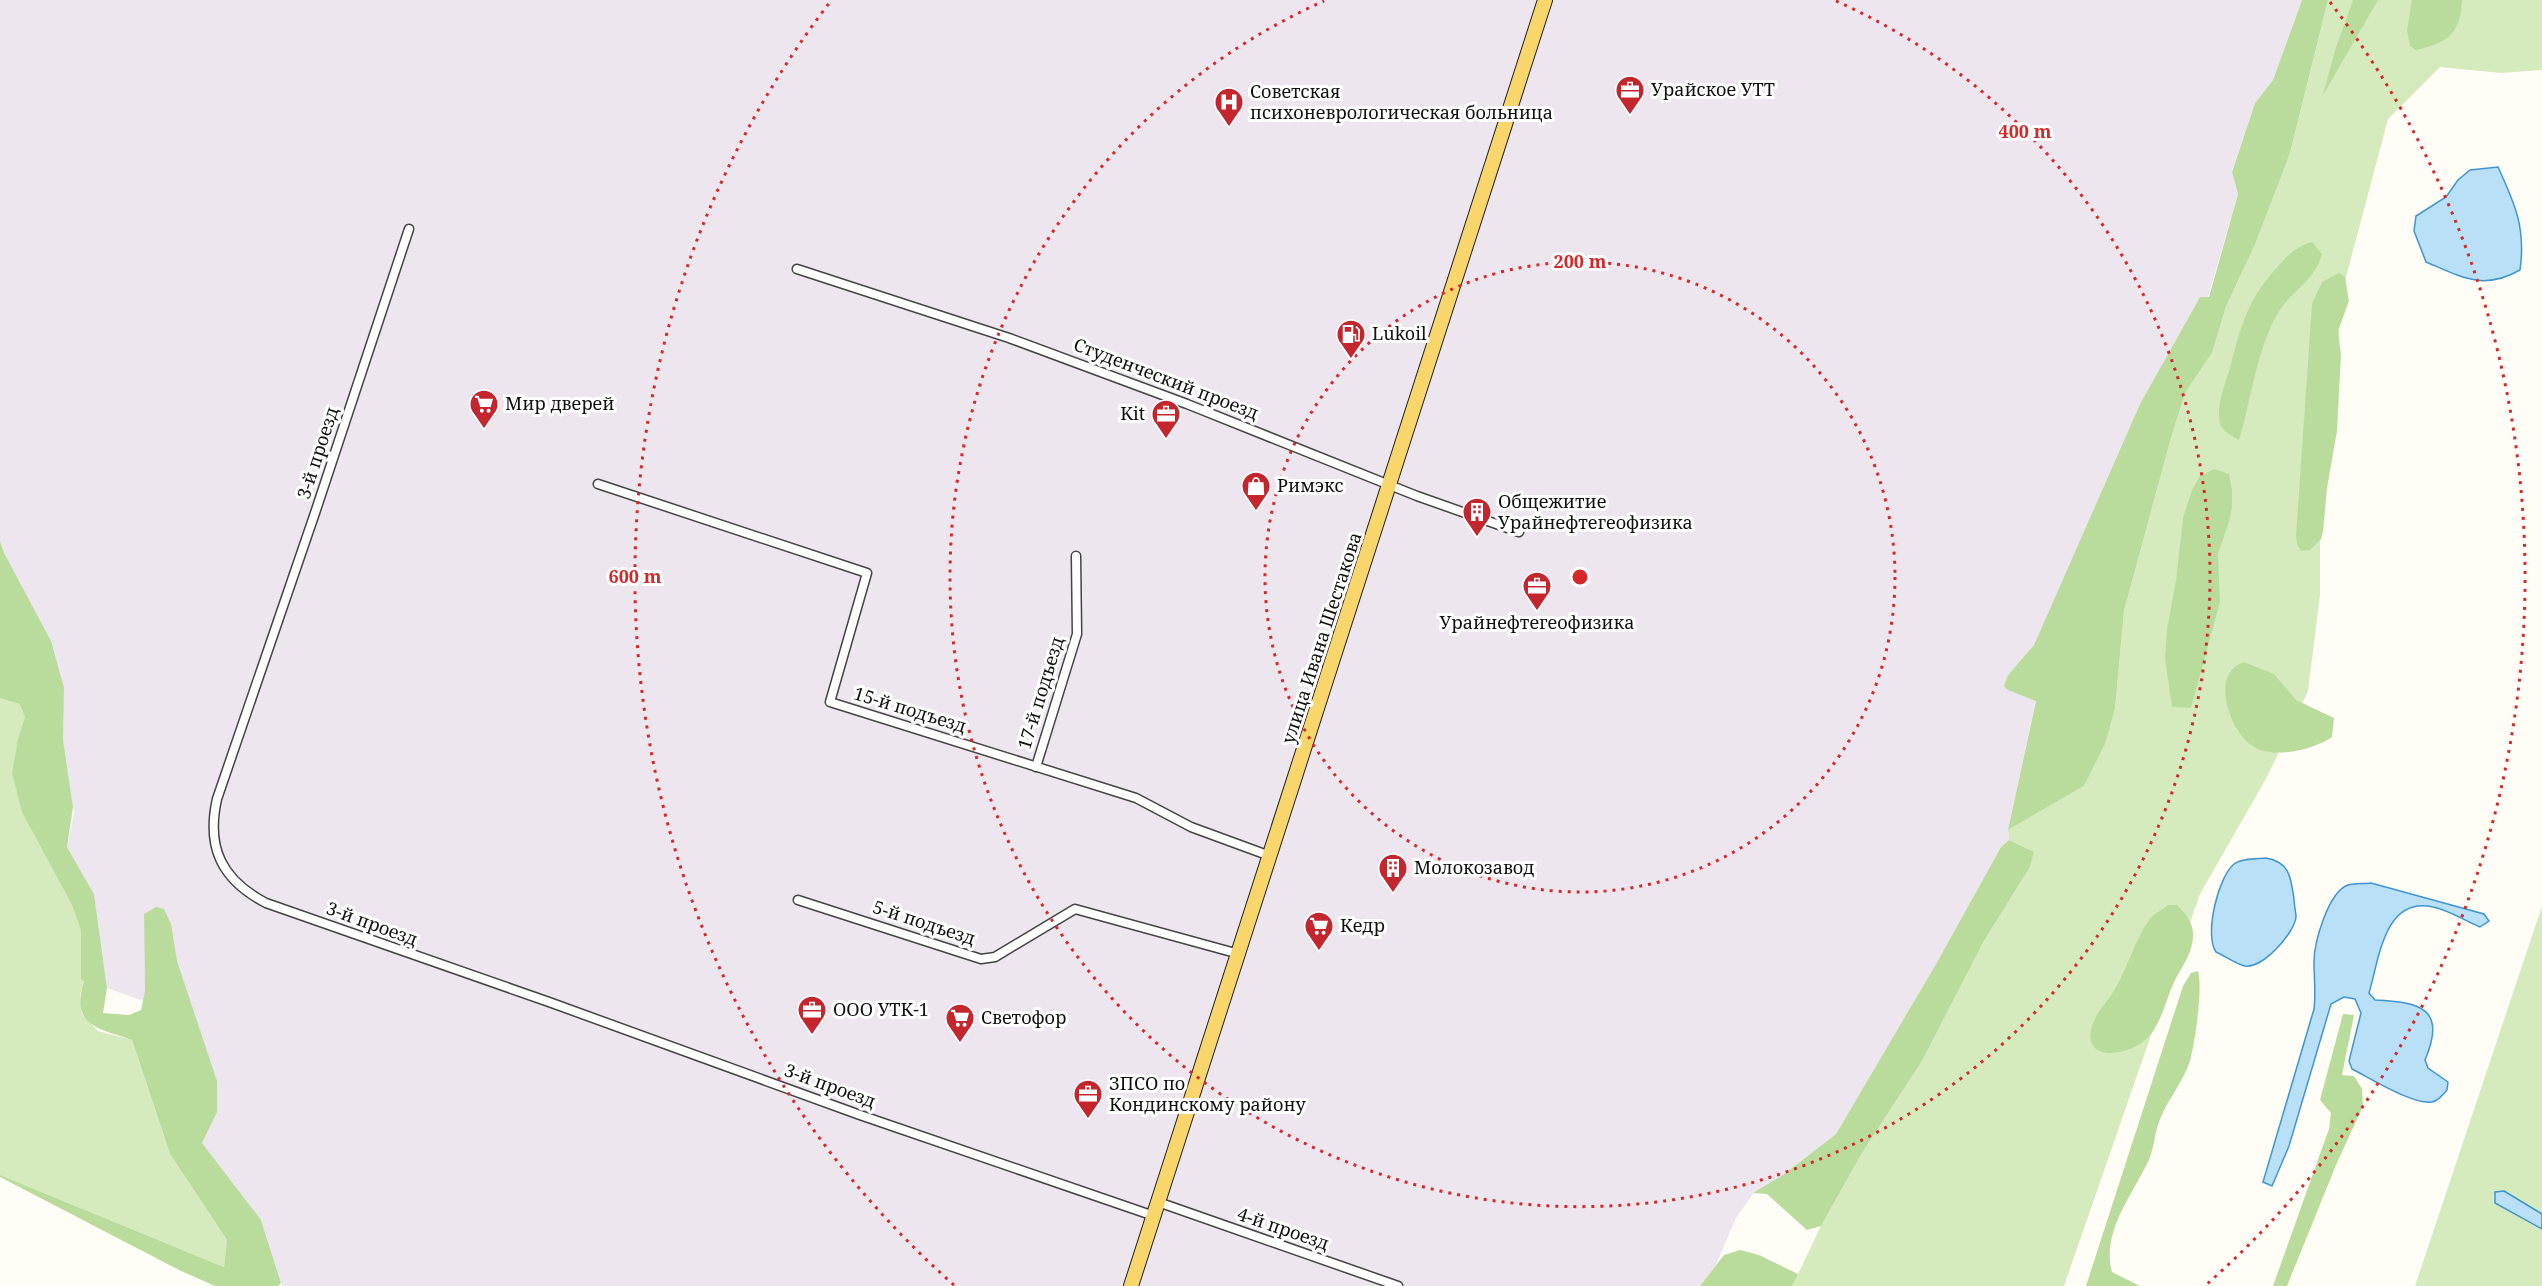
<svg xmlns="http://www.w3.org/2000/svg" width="2542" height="1286" font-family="'Noto Serif',serif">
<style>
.industrial{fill:#eee6ef}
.green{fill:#d5ebbd}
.forest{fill:#b9dc9c}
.water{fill:#b9e0f7;stroke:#3f96cf;stroke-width:1.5}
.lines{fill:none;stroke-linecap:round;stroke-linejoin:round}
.street-casing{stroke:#444;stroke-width:11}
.primary-casing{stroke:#222;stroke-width:16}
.street{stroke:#fff;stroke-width:8}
.primary{stroke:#f9d66b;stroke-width:14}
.ring{fill:none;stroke:#d62828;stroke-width:3;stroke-dasharray:3 6}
.labels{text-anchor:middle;stroke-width:6;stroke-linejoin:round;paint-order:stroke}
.poi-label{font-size:18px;fill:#111;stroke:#fff;text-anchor:start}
.street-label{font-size:18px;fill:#111;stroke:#fff}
.centre{fill:#d62828;stroke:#fff;stroke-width:3}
.ring-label{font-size:18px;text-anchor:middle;font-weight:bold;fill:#d62828;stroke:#fff;stroke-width:6;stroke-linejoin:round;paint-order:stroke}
</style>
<rect width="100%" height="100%" fill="#fffdf5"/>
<polygon class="industrial" points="0,0 2302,0 2273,80 2255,103 2232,171 2238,194 2208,297 2200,297 2140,404 2034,645 2008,675 2036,700 2008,830 2009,840 2001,847 1936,964 1836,1134 1783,1175 1753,1194 1736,1218 1716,1265 1700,1286 282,1286 261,1220 190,1128 196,1020 107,988 94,894 67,847 74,813 63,747 0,541"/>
<g class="green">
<polygon points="2328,0 2542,0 2542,70 2501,73 2440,67 2388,119 2341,296 2337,363 2320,501 2320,595 2308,691 2267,777 2200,894 2064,1286 1788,1286 1798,1274 1821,1226 1862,1153 1922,1061 1984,941 2030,867 2034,852 2009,840 2008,830 2084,786 2105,743 2115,709 2124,611 2171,438 2185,393 2212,353 2226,307 2240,277 2290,153"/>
<polygon points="0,682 20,687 80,902 87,968 80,995 82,1014 98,1031 132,1040 170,1154 227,1240 224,1267 0,1175"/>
<polygon points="2542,906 2542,1214 2504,1191 2495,1203 2542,1229 2542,1286 2415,1286"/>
</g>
<g class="forest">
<polygon points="2302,0 2328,0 2290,153 2255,244 2226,307 2212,353 2185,393 2171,438 2124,611 2115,709 2105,744 2084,786 2008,830 2036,701 2008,690 2004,686 2008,675 2034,645 2140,404 2200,297 2209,297 2238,194 2232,172 2255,103 2273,80"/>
<polygon points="2353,0 2378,0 2323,95 2336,47"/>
<path d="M2412,0H2462C2460,35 2448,42 2416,50L2410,46L2407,30Z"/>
<path d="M2312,242L2322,254C2314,284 2288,291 2274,320C2255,359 2251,400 2239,440C2229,435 2219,429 2219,417C2218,402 2225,383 2230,368C2242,323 2247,300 2279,265C2290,253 2296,247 2312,242Z"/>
<polygon points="2339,273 2345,277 2349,301 2338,331 2341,355 2337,431 2327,488 2323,531 2321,539 2310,550 2301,551 2297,544 2296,536 2312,304 2322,282"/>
<polygon points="2214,469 2229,474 2232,490 2232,507 2229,522 2218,554 2220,602 2191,708 2172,707 2165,659 2167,629 2176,581 2183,518 2192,490 2200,476"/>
<path d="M0,541L4,553L51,641L64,688L63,740L73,807L67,847L94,894L107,988L103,1013L129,1015L141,1010L145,991L144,914L156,907L164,909L171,924L177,961L217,1081V1112L202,1143L261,1220L281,1283L278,1286H215L179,1270L0,1177V1175L224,1267L227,1240L170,1154L132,1040C98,1028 70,1026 84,981L81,979V930L72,905L22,812L12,773L18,739L25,717L20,704L0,698Z"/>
<path d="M2244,662L2274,674L2296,700L2334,718L2332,737C2314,750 2270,760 2251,745C2230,730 2209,673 2244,662Z"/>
<polygon points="2009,840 2034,852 2030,867 1984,941 1922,1061 1862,1153 1821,1226 1807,1230 1767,1194 1753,1193 1783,1175 1836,1134 1936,964 2001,847"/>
<path d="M2168,905H2177C2184,912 2192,921 2193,932C2194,950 2184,964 2176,978C2165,999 2161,1033 2138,1045C2109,1061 2076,1054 2097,1015C2100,1009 2106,1003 2110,997C2126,974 2135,938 2150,919C2155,913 2162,910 2168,905Z"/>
<path d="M2198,971C2203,989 2195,1042 2190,1061C2183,1083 2166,1101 2159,1122C2154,1135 2154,1150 2148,1162C2132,1195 2101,1233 2112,1272L2140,1286H2086L2183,986L2191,973Z"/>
<polygon points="2343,1014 2354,1015 2342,1075 2354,1076 2362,1089 2363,1106 2336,1165 2287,1286 2273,1286 2329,1129 2331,1113 2320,1100"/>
<polygon points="1740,1250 1759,1255 1798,1274 1792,1286 1700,1286 1724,1255"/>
</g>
<g class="water">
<path d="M2498,167C2515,204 2526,228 2520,270C2483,291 2462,277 2426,262L2414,231L2416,216L2446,197L2458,180L2470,170Z"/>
<path d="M2266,858C2290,862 2291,878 2294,899C2294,905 2296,912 2296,917C2294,934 2262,969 2245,966C2236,964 2225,956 2216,952C2204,935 2218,877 2234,864C2242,858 2256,859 2266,858Z"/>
<path d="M2371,883L2484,914L2489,921L2480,927C2465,921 2449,910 2433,907C2384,896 2379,960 2369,993L2375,1000C2421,1002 2447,1009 2425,1060L2428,1068L2448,1082L2447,1090C2443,1095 2438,1101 2432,1102C2413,1105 2370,1078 2352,1069L2349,1061L2361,1013L2355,999L2344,997L2331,1004L2289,1146L2272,1186L2263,1182L2314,1009C2316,993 2314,978 2314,962C2314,943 2328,892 2348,885C2355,883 2365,884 2371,883Z"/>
<polygon points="2504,1191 2542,1214 2542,1229 2495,1203 2495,1192"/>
</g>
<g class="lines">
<g class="street-casing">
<g id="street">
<path d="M409,229L316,510L217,799C206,848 222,880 266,903L549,1002L860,1115L1154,1216"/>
<polyline points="797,269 1009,338 1187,404 1417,496 1519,532"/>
<polyline points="598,484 867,573 830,702 1136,798 1191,827 1270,856"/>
<polyline points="1036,767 1077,634 1076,556"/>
<polyline points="798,900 981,959 995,957 1075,909 1239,954"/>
<polyline points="1158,1202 1398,1286"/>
</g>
</g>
<g class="primary-casing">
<polyline id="primary" points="1131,1286 1545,0"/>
</g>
<use href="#street" class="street"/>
<use href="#primary" class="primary"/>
</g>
<g class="ring">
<circle cx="1580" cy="577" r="315"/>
<path d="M1836 1A630 630 0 1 1 1324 1"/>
<path d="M954 1285A945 945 0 0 1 830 2M2330 2A945 945 0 0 1 2206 1285"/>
</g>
<defs>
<g id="office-pin" transform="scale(1.5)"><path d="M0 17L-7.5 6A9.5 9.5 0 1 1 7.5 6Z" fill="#c4262e" stroke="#fff"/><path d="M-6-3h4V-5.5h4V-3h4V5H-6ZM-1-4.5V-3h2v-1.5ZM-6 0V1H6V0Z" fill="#fff"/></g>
<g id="hospital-pin" transform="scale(1.5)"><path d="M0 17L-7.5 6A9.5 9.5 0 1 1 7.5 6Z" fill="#c4262e" stroke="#fff"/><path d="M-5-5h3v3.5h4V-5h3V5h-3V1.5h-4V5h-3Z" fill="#fff"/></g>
<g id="fuel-pin" transform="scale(1.5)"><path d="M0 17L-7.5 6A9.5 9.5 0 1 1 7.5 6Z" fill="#c4262e" stroke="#fff"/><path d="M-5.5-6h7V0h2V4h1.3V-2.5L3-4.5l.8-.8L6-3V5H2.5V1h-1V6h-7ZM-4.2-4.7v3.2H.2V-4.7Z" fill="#fff"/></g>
<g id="supermarket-pin" transform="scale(1.5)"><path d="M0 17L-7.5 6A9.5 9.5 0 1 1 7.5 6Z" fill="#c4262e" stroke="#fff"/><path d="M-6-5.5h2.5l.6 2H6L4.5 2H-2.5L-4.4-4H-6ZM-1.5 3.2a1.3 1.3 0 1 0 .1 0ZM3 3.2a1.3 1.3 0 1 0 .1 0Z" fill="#fff"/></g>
<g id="shop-pin" transform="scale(1.5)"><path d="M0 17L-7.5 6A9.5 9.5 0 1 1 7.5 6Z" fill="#c4262e" stroke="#fff"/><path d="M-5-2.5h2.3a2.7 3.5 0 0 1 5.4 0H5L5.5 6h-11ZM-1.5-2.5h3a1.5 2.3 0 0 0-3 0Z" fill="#fff"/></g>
<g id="building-pin" transform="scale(1.5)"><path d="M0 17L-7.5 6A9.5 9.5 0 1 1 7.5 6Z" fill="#c4262e" stroke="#fff"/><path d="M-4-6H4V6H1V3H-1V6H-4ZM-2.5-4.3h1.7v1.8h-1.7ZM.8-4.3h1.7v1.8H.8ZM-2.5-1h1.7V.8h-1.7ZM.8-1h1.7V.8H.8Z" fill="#fff"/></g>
</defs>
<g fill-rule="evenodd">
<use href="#office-pin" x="1630" y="90"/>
<use href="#hospital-pin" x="1229" y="102"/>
<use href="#fuel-pin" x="1351" y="334"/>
<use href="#supermarket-pin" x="484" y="404"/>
<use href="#office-pin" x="1166" y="414"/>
<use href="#shop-pin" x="1256" y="486"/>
<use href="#building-pin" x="1477" y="512"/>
<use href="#office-pin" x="1537" y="586"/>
<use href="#building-pin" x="1393" y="868"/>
<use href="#supermarket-pin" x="1319" y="926"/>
<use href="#office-pin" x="812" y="1010"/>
<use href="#supermarket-pin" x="960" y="1018"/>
<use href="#office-pin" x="1088" y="1094"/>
</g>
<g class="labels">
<g class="poi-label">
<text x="1651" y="96">Урайское УТТ</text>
<text x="1250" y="98">Советская<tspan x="1250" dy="21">психоневрологическая больница</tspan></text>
<text x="1372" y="340">Lukoil</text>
<text x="505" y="410">Мир дверей</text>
<text x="1145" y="420" text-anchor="end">Kit</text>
<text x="1277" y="492">Римэкс</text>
<text x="1498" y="508">Общежитие<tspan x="1498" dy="21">Урайнефтегеофизика</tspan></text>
<text x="1537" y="629" text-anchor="middle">Урайнефтегеофизика</text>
<text x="1414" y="874">Молокозавод</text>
<text x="1340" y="932">Кедр</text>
<text x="833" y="1016">ООО УТК-1</text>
<text x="981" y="1024">Светофор</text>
<text x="1109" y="1090">ЗПСО по<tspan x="1109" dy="21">Кондинскому району</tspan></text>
</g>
<g class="street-label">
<text transform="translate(1166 379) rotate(21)" y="6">Студенческий проезд</text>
<text transform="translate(318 453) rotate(-72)" y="6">3-й проезд</text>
<text transform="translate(1322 638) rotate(-72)" y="6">улица Ивана Шестакова</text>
<text transform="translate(1041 693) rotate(-73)" y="6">17-й подъезд</text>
<text transform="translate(910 710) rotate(17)" y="6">15-й подъезд</text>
<text transform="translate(924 923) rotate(18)" y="6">5-й подъезд</text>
<text transform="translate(372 924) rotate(20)" y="6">3-й проезд</text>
<text transform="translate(830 1086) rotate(20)" y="6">3-й проезд</text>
<text transform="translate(1283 1229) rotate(19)" y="6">4-й проезд</text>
</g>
</g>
<circle cx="1580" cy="577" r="9" class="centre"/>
<g class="ring-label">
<text x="2025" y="138">400 m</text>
<text x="1580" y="268">200 m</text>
<text x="635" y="583">600 m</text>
</g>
</svg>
